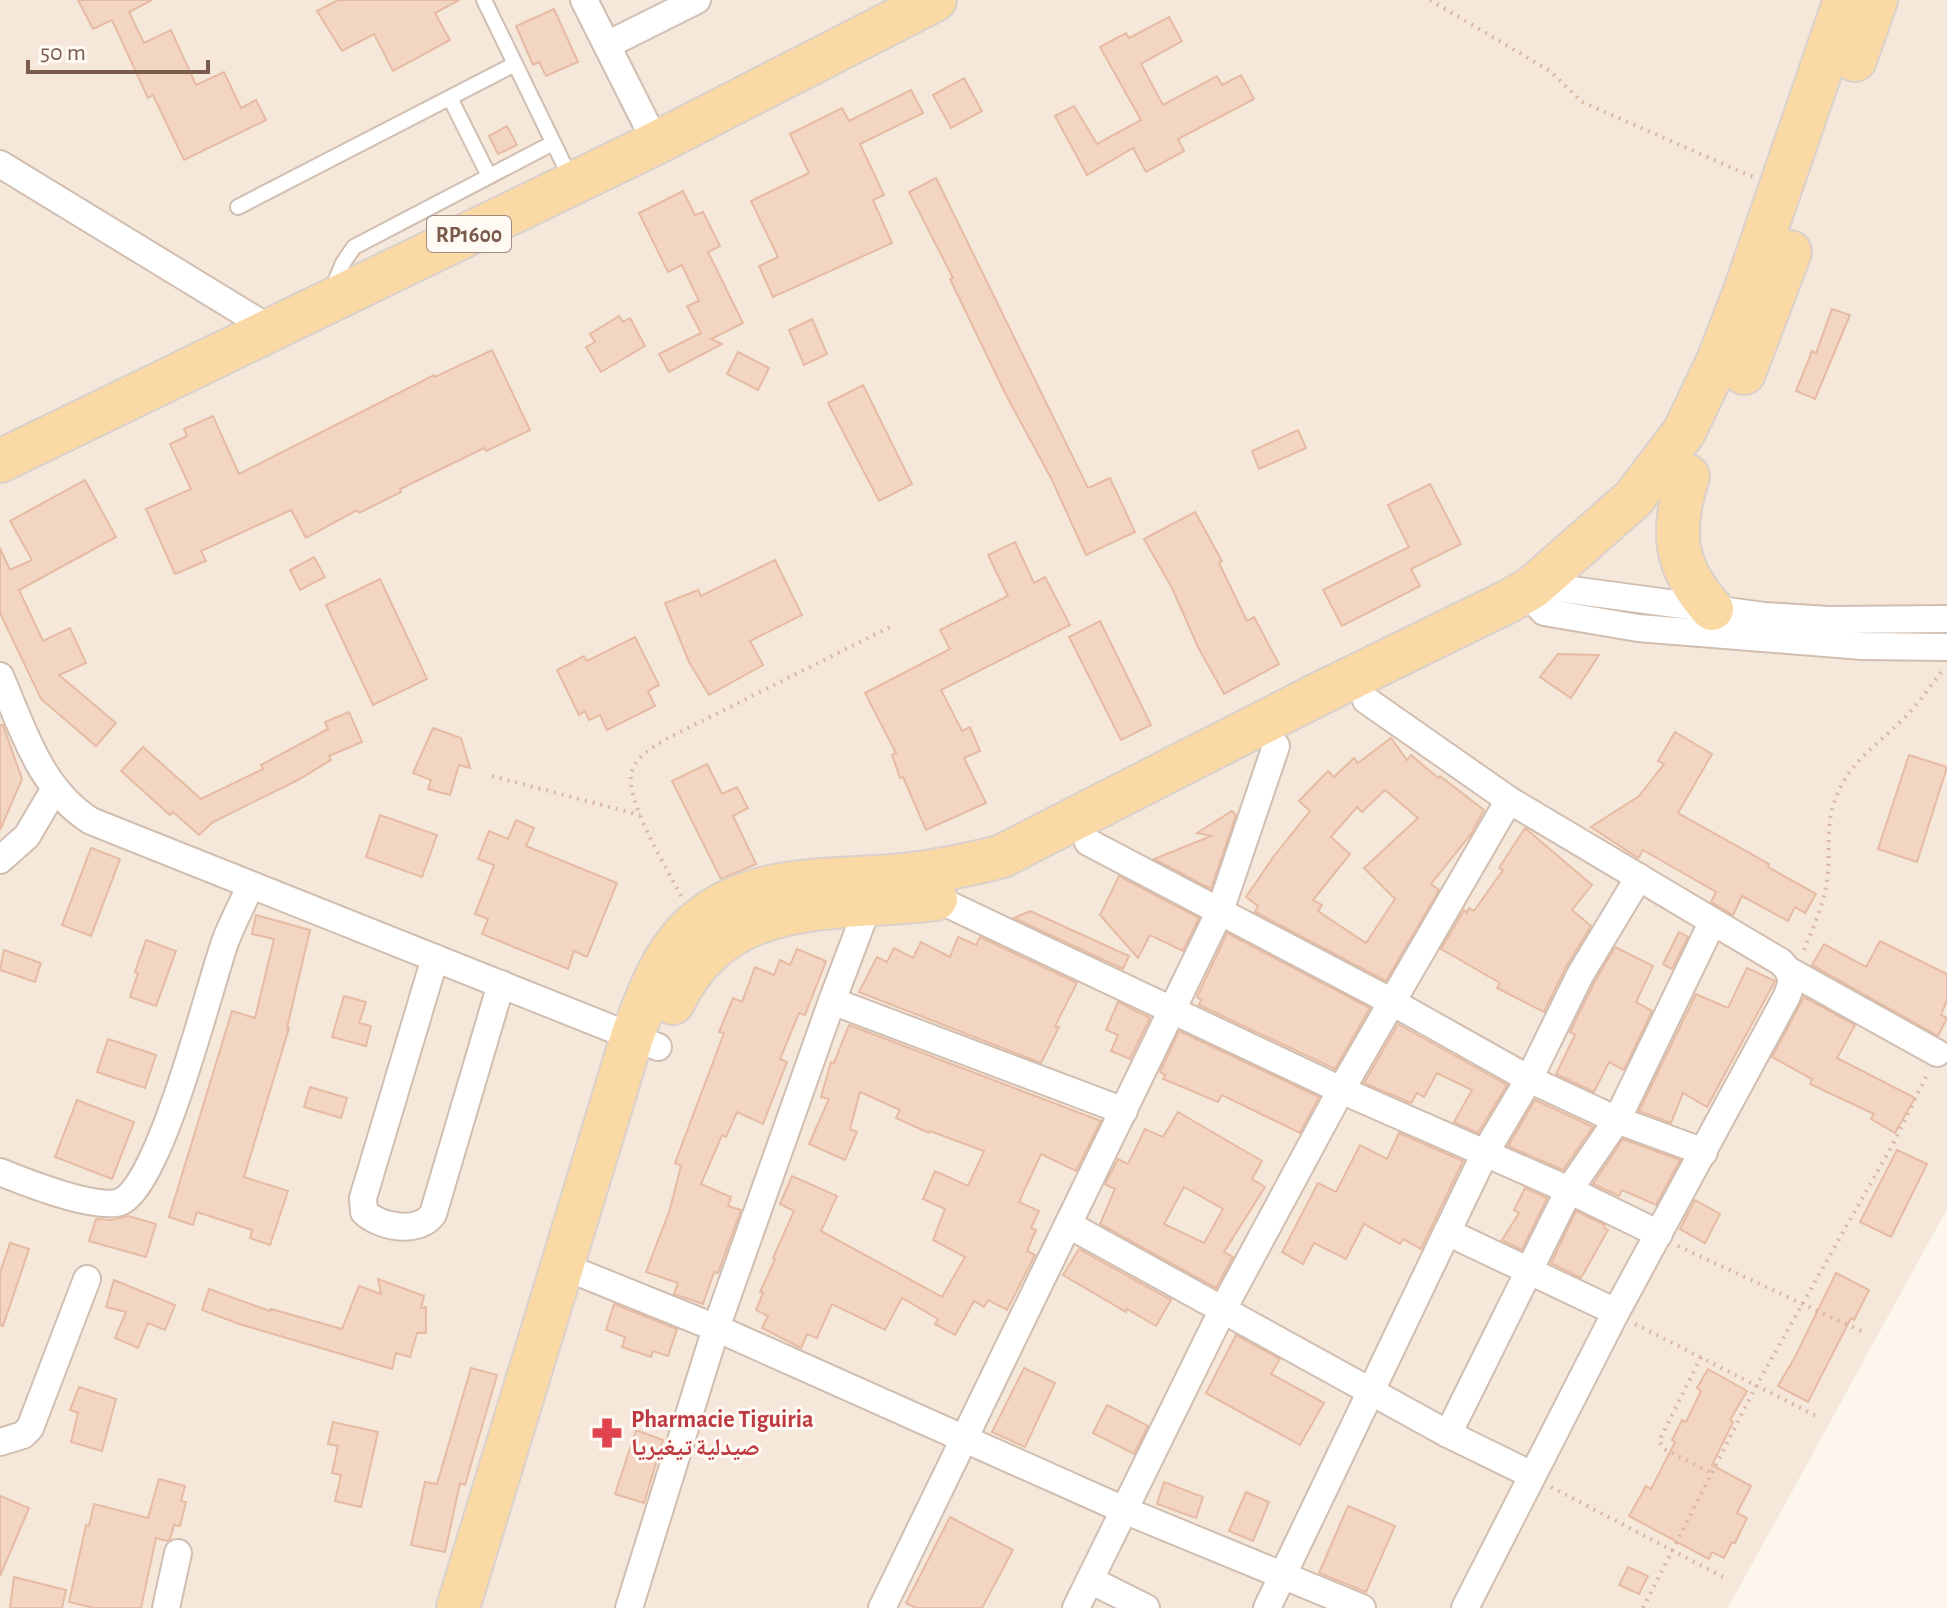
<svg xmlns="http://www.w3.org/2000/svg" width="1947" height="1608" font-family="'Alegreya Sans','Noto Naskh Arabic',sans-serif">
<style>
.residential{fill:#f5e8da}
.building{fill:#f3d5c3;stroke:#e6bba3;stroke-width:2;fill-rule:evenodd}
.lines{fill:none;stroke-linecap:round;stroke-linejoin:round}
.lane-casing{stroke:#d1beb0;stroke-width:18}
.street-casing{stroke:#d1beb0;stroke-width:30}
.primary-casing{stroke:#dad1cd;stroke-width:46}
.path{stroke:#d9b8a5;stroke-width:4;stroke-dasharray:2 6;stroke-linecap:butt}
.lane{stroke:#fff;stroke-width:14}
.street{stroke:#fff;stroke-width:26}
.primary{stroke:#fbd9a5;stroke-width:42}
.labels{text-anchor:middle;stroke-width:6;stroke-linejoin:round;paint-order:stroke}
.shield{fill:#fffaf3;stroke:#a28b7f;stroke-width:2}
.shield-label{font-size:22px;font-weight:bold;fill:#7a5c4d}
.health-label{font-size:24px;font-weight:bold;fill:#be3a42;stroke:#fffaf3;text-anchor:start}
</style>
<rect width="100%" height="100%" fill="#fdf6ec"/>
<polygon class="residential" points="0,0 1947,0 1947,1209 1728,1608 0,1608"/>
<g class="building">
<polygon points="78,0 152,0 129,12 144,43 171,30 196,85 224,72 241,108 256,100 266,120 184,160 153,95 148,98 112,20 93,29"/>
<polygon points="338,0 459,0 435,13 450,40 393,71 374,34 342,51 317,11"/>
<polygon points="554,9 578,62 546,76 539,62 533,65 516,26"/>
<polygon points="1169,17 1182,41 1141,64 1163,105 1217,76 1222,85 1241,75 1254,99 1178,139 1184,151 1146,172 1133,148 1087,175 1055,116 1074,106 1097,144 1141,120 1100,47 1126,33 1129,38"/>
<polygon points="964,78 982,111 951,128 933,95"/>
<polygon points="911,90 923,113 860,144 884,195 873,200 892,243 773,297 759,266 778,257 751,201 809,173 790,134 842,108 849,121"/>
<polygon points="507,126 517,145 498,154 489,136"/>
<polygon points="936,178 1088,488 1110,478 1135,532 1086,555 1052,480 1005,393 950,279 953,278 909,192"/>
<polygon points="683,191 695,215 703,212 720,246 708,252 743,323 711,339 722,344 669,372 659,354 701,333 687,306 699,301 682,265 668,272 639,213"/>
<polygon points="1832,309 1850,315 1815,399 1796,391 1812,351 1816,353"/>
<polygon points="619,316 623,322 630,318 645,346 601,372 586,347 595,342 590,334"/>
<polygon points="812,319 827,354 804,365 789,330"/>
<polygon points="492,350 530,430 486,451 484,448 400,489 401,492 359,513 357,510 306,538 291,510 201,551 206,561 175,574 146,509 191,489 170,444 187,436 184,429 213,416 239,474 434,375 435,377"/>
<polygon points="738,352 769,368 758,390 727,374"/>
<polygon points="863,385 912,484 879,501 828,403"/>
<polygon points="1298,430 1306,448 1259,469 1252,451"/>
<polygon points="85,480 116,537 19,590 43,641 70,628 86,663 59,675 116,723 96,746 41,699 0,613 0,548 10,570 32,560 10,521"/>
<polygon points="1430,484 1461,544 1411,569 1420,586 1342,626 1323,590 1409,547 1388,505"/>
<polygon points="1195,512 1222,561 1219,563 1247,621 1254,617 1279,664 1224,694 1198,647 1172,588 1144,539"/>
<polygon points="1015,542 1034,583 1045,577 1070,625 941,690 962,731 970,727 980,751 964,758 986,803 926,830 903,777 900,778 892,755 896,753 865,693 950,649 940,630 1008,596 988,555"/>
<polygon points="314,557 325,577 300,590 290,570"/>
<polygon points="775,560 802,615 750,641 763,665 709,695 689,662 665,603 698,590 701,596"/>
<polygon points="380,579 427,679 373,705 326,605"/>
<polygon points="1100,621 1151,725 1121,740 1069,637"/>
<polygon points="635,637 659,685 648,691 655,706 607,730 600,715 589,720 585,711 579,715 557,670 584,656 587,661"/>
<polygon points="1558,654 1599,655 1571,698 1540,677"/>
<polygon points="349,712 362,742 329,756 331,760 298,780 213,822 199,835 173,812 170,815 121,771 143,747 201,799 263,769 261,765 328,729 325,722"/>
<polygon points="0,725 3,725 22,779 0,830"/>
<polygon points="433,728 461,738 470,768 459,765 450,795 428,789 431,780 413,773"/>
<polygon points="1675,732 1712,754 1678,813 1769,864 1768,867 1816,894 1805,913 1795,907 1788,921 1742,896 1733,915 1711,902 1716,892 1643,850 1638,858 1591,827 1639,796 1664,764 1658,761"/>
<path d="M1391,738L1407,760L1411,755L1438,778L1440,776L1484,810L1471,834L1431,884L1439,890L1386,981L1255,912L1258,906L1246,897L1274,856L1310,811L1299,801L1328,771L1334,777L1354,758L1358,763ZM1385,790L1418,818L1364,868L1395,899L1366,943L1318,911L1322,905L1313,900L1350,854L1331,837L1357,807L1362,812Z"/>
<polygon points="1909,755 1947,767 1917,862 1878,849"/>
<polygon points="707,764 722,794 737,787 748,808 733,816 756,864 721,879 672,781"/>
<polygon points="1232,811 1236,815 1211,889 1154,859 1211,836 1197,833"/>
<polygon points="380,815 437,835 422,877 366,857"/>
<polygon points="516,820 534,828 526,846 617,883 587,957 574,951 568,969 482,934 488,919 475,914 494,865 478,859 489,831 508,839"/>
<polygon points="1525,828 1592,885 1572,910 1591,926 1566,967 1544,1012 1497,988 1500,983 1441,949 1464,910 1467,913 1469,908 1474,911 1503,870 1499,868"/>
<polygon points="91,848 120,859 91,936 62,925"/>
<polygon points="1119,876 1199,918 1183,951 1150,935 1138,958 1100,915"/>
<polygon points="1030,911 1129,956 1123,969 1014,918"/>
<polygon points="256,915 310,930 287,1028 289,1028 244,1177 288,1191 270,1245 250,1238 252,1230 197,1212 193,1225 169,1217 232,1011 255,1018 274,939 252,934"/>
<polygon points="1679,932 1688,937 1672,969 1663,964"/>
<polygon points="1227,933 1370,1008 1335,1069 1199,1005 1201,1000 1197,997"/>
<polygon points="958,937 976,945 980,937 1077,983 1055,1026 1059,1027 1041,1063 859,992 877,957 887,962 894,948 913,958 921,942 950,957"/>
<polygon points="146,940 176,951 156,1006 130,997 138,973 135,972"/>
<polygon points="1880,941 1947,974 1947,1000 1941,1015 1947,1018 1938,1036 1812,965 1824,944 1866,967"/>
<polygon points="1615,947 1653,966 1636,1002 1652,1011 1624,1070 1609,1062 1594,1092 1556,1074 1575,1035 1570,1032 1594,983"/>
<polygon points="797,949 826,961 805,1015 799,1013 780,1059 787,1062 763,1124 737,1112 726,1137 722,1135 701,1184 731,1197 728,1206 741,1210 718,1273 714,1272 703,1304 674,1294 678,1283 646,1272 670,1209 681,1166 675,1163 724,1033 719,1032 733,998 742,1002 755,967 774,975 780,960 790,965"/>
<polygon points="4,950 41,963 35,982 0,970"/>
<polygon points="1747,968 1775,981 1707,1107 1683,1093 1671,1123 1639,1111 1696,994 1728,1008"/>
<polygon points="344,996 366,1002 359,1023 371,1026 366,1046 332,1037"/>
<polygon points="1804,997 1855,1025 1837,1058 1915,1098 1895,1133 1871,1119 1874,1114 1810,1084 1812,1079 1772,1057"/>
<polygon points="1118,1002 1150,1018 1130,1059 1111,1051 1118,1035 1106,1030"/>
<polygon points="1398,1024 1507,1085 1478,1133 1454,1122 1472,1090 1437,1073 1424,1097 1417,1093 1411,1103 1364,1083"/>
<polygon points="849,1025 1101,1121 1076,1171 1041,1154 1019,1202 1039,1211 1031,1228 1036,1230 1027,1251 1035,1255 1007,1310 988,1300 984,1307 974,1301 955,1335 935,1324 938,1319 902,1298 885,1330 832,1304 817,1338 807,1334 801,1348 762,1328 768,1316 756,1310 763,1293 760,1292 775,1259 773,1258 794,1211 780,1204 792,1176 837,1196 821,1231 942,1297 965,1257 933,1240 945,1209 923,1199 935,1171 968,1186 984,1151 930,1131 929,1133 896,1118 900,1110 860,1092 850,1129 857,1132 845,1160 809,1144 829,1099 821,1097 831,1062 834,1063"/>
<polygon points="1179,1031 1319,1097 1300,1133 1222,1095 1218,1102 1163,1079 1165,1075 1160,1072"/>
<polygon points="108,1039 156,1055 145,1088 97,1072"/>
<polygon points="310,1087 347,1098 341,1118 304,1107"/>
<polygon points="77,1100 134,1122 112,1179 55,1157"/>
<polygon points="1535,1100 1593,1127 1563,1170 1508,1146"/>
<path d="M1178,1112L1262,1161L1252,1179L1265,1187L1224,1252L1233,1257L1216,1288L1100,1224L1115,1189L1105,1184L1118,1159L1128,1164L1145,1129L1163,1137ZM1184,1187L1223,1209L1204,1243L1164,1224Z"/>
<polygon points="1399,1133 1463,1161 1421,1249 1403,1239 1400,1244 1364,1224 1346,1259 1314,1243 1303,1264 1282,1252 1318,1183 1336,1192 1360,1145 1387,1159"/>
<polygon points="1623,1139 1680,1160 1656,1205 1622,1190 1619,1196 1593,1184"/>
<polygon points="1897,1150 1927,1164 1891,1237 1860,1222"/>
<polygon points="1525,1188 1547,1198 1522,1250 1502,1240 1519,1213 1514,1210"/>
<polygon points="1695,1200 1720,1214 1705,1243 1680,1229"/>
<polygon points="1576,1211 1605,1225 1604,1228 1608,1230 1581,1278 1551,1263"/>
<polygon points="128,1216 156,1224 146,1257 89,1241 96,1219 112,1220"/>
<polygon points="10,1243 29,1249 3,1326 0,1325 0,1273"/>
<polygon points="1079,1249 1171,1300 1156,1326 1127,1309 1126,1312 1063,1275"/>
<polygon points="1836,1273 1869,1290 1854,1320 1851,1318 1808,1402 1778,1386 1795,1357"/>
<polygon points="378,1279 424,1296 421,1308 426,1307 426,1333 417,1333 410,1357 396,1353 392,1369 239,1324 202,1310 209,1289 270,1311 271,1309 342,1329 359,1286 381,1294"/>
<polygon points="114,1280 175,1305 165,1330 148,1323 138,1348 115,1338 126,1312 106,1307"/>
<polygon points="614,1304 677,1329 668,1356 653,1351 651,1357 622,1347 625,1337 606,1330"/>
<polygon points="1236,1335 1280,1359 1271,1374 1324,1403 1300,1445 1206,1393"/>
<polygon points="471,1368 497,1375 465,1485 460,1483 445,1552 411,1545 425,1482 437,1484"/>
<polygon points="1024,1368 1055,1383 1025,1447 992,1432"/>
<polygon points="1708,1369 1747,1391 1730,1420 1733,1422 1712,1465 1751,1486 1737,1513 1747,1518 1735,1543 1732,1542 1724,1558 1712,1552 1709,1559 1629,1516 1646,1486 1651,1489 1675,1442 1672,1440 1682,1420 1686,1422 1701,1391 1697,1388"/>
<polygon points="79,1387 116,1399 102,1451 71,1442 78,1413 70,1410"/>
<polygon points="1107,1405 1148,1426 1134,1454 1093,1433"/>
<polygon points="333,1422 378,1432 361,1507 335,1501 341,1475 332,1473 338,1446 328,1444"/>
<polygon points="636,1430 663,1440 644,1503 615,1494"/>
<polygon points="159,1479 185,1486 181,1501 186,1502 180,1526 174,1525 170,1539 167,1541 156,1538 141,1608 94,1608 69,1602 86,1525 89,1526 94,1504 148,1518"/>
<polygon points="1164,1482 1203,1497 1196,1518 1157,1504"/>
<polygon points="1246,1492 1269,1502 1253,1541 1229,1531"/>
<polygon points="0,1496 29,1508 0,1576"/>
<polygon points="1348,1506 1395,1526 1366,1592 1319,1573"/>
<polygon points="950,1517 1013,1550 982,1608 916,1608 906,1603"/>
<polygon points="1628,1567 1648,1576 1639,1594 1619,1585"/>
<polygon points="14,1577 66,1590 62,1608 10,1608"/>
</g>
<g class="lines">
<g class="lane-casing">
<g id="lane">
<polyline points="484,0 571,179"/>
<polyline points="450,98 489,176"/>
<polyline points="238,207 515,64"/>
<polyline points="331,292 343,263 354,247 553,143"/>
</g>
</g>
<g class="street-casing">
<g id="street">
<polyline points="584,0 656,143"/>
<polyline points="607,45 697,0"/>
<polyline points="0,164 272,330"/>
<polyline points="1533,587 1557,588 1764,616 1828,620 1947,619"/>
<polyline points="1526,591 1544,612 1638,628 1862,646 1947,647"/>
<path d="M0,676C23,729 40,789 91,821L658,1047"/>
<polyline points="1366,700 1509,800 1781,962 1788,970 1792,981 1787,996 1616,1312 1465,1608"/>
<polyline points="1088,842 1392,1002 1529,1079 1617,1120 1704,1152"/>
<polyline points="0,860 27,836 54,790"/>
<polyline points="937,899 1341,1090 1569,1190 1659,1234"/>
<path d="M435,958L363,1198L364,1212C381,1228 419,1234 433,1214L501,984"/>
<polyline points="1788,970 1937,1053"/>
<polyline points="832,1001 1124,1111"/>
<path d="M0,1172C22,1181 102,1213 122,1201C162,1179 208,991 225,942C232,923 242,905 250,887"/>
<polyline points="1069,1225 1448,1434 1532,1475"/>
<polyline points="1447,1232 1616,1312"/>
<polyline points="585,1275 716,1328 1124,1510 1362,1608"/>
<polyline points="1448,1434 1569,1190 1617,1120 1712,923"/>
<polyline points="0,1442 23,1435 30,1428 87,1279"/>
<polyline points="1090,1580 1146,1608"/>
<polyline points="166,1608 178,1553"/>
<polyline points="629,1608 716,1328 832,1001 868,906"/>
<polyline points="882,1608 1220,911 1276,746"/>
<polyline points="1076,1608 1223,1309 1341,1090 1509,800"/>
<polyline points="1267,1608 1485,1153 1529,1079 1580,975 1639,877"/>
</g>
</g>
<g class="primary-casing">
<g id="primary">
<polyline points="1855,60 1876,0"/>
<polyline points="1744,373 1790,252"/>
<polyline points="0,461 656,143 935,0"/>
<path d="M1688,476C1671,530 1673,566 1712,609"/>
<path d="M673,1003C726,892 833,912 936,899"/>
<path d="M458,1608L632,1037C647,996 663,950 698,921C754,873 835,882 904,875C936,871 968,865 1000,857L1317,695L1509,601L1533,587L1634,498L1684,432L1718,361L1746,288L1845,0"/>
</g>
</g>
<g class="path">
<polyline points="1430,0 1550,71 1582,102 1753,177"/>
<polyline points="492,776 640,815"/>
<path d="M681,896C668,870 623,798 632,771C637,755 655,746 668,738L892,626"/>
<path d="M1804,950C1813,928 1824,904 1827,880C1831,853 1825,825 1835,800C1848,763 1876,746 1902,720C1917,706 1929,688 1941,672"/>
<polyline points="1678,1246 1863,1332"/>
<polyline points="1635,1324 1818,1417"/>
<polyline points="1701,1357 1659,1441 1664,1449 1712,1473"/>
<polyline points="1551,1487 1723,1577"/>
<polyline points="1643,1608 1756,1386 1893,1144 1928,1073"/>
</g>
<use href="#lane" class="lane"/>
<use href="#street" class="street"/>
<use href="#primary" class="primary"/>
</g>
<defs>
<g id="pharmacy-bare" transform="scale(2.4)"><path d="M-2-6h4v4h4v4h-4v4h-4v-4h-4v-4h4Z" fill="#e0444e" stroke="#fffaf3" stroke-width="2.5" paint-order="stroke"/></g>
</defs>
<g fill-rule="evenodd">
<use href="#pharmacy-bare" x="607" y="1433"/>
</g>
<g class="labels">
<rect class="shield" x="427" y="216" width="84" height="36" rx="6"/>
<g class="shield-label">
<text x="469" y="242">RP1600</text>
</g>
<g class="health-label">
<text x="631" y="1427">Pharmacie Tiguiria<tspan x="631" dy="28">صيدلية تيغيريا</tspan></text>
</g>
</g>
<path d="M28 60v12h180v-12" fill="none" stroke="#7a5c4d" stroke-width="4"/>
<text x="40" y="60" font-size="24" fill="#7a5c4d" stroke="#fffaf3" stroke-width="6" paint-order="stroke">50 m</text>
</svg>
